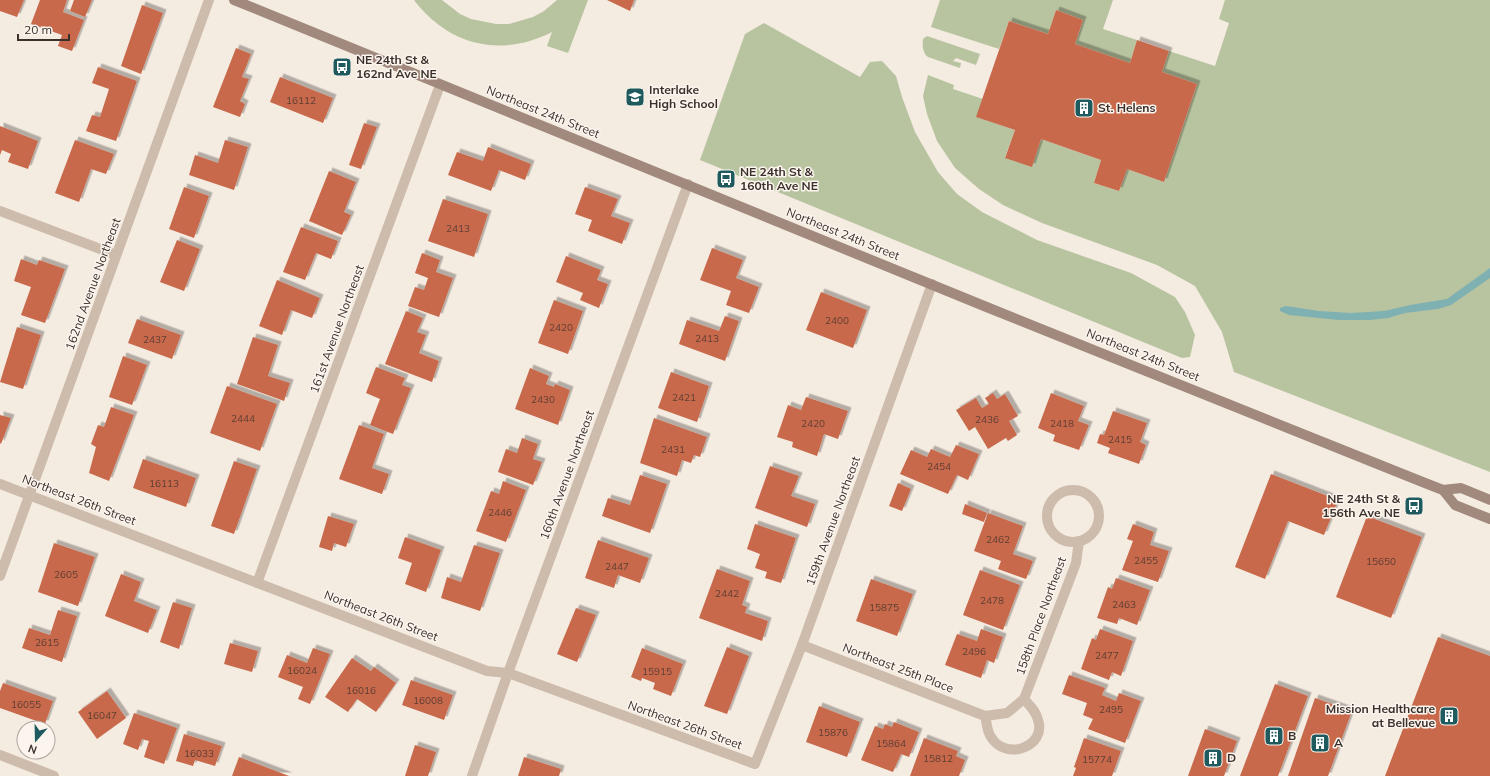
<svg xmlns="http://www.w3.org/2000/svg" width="1490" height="776" font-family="Mulish,sans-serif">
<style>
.green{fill:#b8c4a0}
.water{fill:#7fb0b2}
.building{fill:#c8694b;filter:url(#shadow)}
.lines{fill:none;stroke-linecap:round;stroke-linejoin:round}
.minor{stroke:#cdbbac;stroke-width:10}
.secondary{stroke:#a18a7d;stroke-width:10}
.labels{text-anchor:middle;stroke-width:3;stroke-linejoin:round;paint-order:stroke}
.number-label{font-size:10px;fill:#5e3e33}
.poi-label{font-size:12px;font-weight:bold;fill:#3b302b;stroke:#fbf5ee;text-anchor:start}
.street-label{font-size:12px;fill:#3b302b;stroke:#fbf5ee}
</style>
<defs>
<filter id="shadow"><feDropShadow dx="3.5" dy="-3.5" stdDeviation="0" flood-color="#0004"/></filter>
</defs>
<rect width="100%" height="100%" fill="#f4ebe1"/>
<g class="green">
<path d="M414,0H442L460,14L471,19L496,24H509L533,17L544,11L557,0H588L568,53L547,46L552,32C501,58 449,46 414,0Z"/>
<polygon points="940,0 1113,0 1103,29 1137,40 1130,63 1075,44 1083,20 1056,10 1048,34 1009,21 999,49 931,27"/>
<polygon points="1225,0 1490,0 1490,472 1234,372 1222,332 1195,286 1157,265 1042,223 1003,205 979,189 955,168 937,141 927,114 923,96 928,75 954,85 953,89 983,99 977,117 1015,130 1005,157 1032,166 1041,139 1101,160 1094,183 1119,191 1127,169 1164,182 1197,84 1162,72 1169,51 1215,66 1229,23 1219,19"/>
<polygon points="764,23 860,77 870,62 882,61 896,76 902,97 915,132 938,172 957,194 982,212 1037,240 1131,273 1175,297 1185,312 1195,335 1190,357 1182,358 700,160 745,34"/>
<path d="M927,36L980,54L976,65L956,58L953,61L961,63L960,68L928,57C923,54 922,45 923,39Z"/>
</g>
<polygon class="water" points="1490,268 1490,278 1451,305 1438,309 1405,313 1388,318 1370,320 1338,320 1289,315 1280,311 1280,308 1286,306 1319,311 1351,313 1384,311 1410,305 1447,299"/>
<g class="building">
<polygon points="0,0 24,0 17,17 0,11"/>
<polygon points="40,0 67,0 63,12 84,20 72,51 58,46 62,35 31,24"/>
<polygon points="74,0 92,0 85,17 70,11"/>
<polygon points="607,0 634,0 630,11"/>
<polygon points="142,5 163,13 141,74 121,66"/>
<polygon points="1056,10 1083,20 1075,44 1130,63 1137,40 1169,51 1162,72 1197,84 1164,182 1127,169 1119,191 1094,183 1101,160 1041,139 1032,167 1005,158 1015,130 976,117 1009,21 1048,34"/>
<polygon points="236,48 251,54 242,77 249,79 240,101 245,104 240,117 213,107"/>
<polygon points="98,67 137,81 116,141 86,131 92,115 100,117 109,89 92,83"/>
<polygon points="280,77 333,98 323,123 270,102"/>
<polygon points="364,123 377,127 361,169 349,165"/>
<polygon points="0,126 38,141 28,169 8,162 11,154 2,150 0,155"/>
<polygon points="75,140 114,154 106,174 91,169 79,202 55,193"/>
<polygon points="225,140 248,147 234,190 189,175 195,155 218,163"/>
<polygon points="488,147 531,164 525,180 499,170 491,191 448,175 457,152 483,161"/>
<polygon points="329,171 356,182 344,212 351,215 342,235 309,221"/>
<polygon points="184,187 209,196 194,238 169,229"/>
<polygon points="585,187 618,199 611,216 630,223 622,244 588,231 592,220 575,214"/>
<polygon points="443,199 488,214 474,257 428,241"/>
<polygon points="301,227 338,241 331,259 316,253 305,280 283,272"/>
<polygon points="177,240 200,249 184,291 160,282"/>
<polygon points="712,248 743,260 736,278 759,287 749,313 726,305 731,291 700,280"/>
<polygon points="422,253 440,260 436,272 453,278 439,317 408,306 415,287 424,290 428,278 415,273"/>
<polygon points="566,256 601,270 597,280 608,284 599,308 580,300 583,293 556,282"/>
<polygon points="21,259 37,265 39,260 65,269 45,323 21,315 31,287 14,281"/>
<polygon points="277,280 320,298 312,318 291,310 282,335 259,326"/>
<polygon points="821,292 867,310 853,348 806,330"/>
<polygon points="554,300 583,311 568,354 538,343"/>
<polygon points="406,311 423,318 417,332 426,335 419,353 439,361 432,382 385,364"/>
<polygon points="725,316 739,321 725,361 679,344 687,320 719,331"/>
<polygon points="137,319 181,335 172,359 128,343"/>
<polygon points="17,327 41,335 23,389 0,382"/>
<polygon points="253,337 278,345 268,376 290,383 284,401 237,384"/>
<polygon points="123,356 147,365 132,405 109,397"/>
<polygon points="376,367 405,378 402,385 411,388 393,434 370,425 380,399 366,393"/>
<polygon points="530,368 549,376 546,384 554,387 555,384 570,390 558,425 515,409"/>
<polygon points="671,372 709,386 697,422 658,408"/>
<polygon points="227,386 277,404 260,451 210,433"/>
<polygon points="993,393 997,399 1005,394 1018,416 1009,421 1017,435 1008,441 1006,438 988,449 975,427 969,431 956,410 976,398 982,408 989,404 985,398"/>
<polygon points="1051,393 1084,406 1078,421 1089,425 1079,450 1053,441 1055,435 1038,428"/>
<polygon points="806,397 848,411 838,439 824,434 817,456 792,447 793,442 777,437 788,405 801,410"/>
<polygon points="111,407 134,415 109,481 89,473 96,447 91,444 98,425 104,427"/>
<polygon points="1113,411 1147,423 1140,442 1146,445 1139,464 1108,453 1110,448 1097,443 1100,434 1104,435"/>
<polygon points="0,415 11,418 1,444 0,443"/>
<polygon points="654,418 707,437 700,457 694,455 691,463 682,460 677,476 640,463"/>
<polygon points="359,425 384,434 372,468 389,474 382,494 339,479"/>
<polygon points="522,438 538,444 533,459 542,462 533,485 498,472 506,449 517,453"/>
<polygon points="956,445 979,454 968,480 957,475 948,494 900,474 911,450 927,457 931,449 950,457"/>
<polygon points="143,459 196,478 186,507 133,488"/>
<polygon points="234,461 257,469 234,534 211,526"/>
<polygon points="770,466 799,476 791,496 815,504 807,527 755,508"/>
<polygon points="1271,474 1338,500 1324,535 1288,521 1265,579 1235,567"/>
<polygon points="640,475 667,484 650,533 602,516 608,498 630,505"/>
<polygon points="503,481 526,490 506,542 476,531 491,491 499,494"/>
<polygon points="898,483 911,489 902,511 889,506"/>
<polygon points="965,504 987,513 984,522 962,514"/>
<polygon points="988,513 1023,526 1013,554 1033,561 1026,579 998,569 1001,561 974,551"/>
<polygon points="328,516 354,524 346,547 334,543 332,551 319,547"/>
<polygon points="1367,516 1422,537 1391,618 1336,597"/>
<polygon points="755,524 796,538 781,583 765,578 767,572 755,568 760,554 747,549"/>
<polygon points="1133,524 1154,532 1150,545 1169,551 1158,582 1122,570 1133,541 1127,539"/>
<polygon points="405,537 441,550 426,592 405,584 412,563 398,558"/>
<polygon points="598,540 649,558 640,583 618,575 614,588 585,578"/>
<polygon points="54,543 95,557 78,606 38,592"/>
<polygon points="474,545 500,553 480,611 441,598 447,577 461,582"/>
<polygon points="717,569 750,581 742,605 747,607 745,613 768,621 762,641 699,618"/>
<polygon points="980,570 1020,585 1003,630 963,615"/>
<polygon points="121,574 141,582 134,601 157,610 148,633 105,616"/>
<polygon points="1116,578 1150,590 1137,625 1119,618 1117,624 1097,618 1108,587 1112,589"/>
<polygon points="871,579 913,594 897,636 856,621"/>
<polygon points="173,602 192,608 179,649 160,642"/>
<polygon points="576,608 596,615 577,662 557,654"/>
<polygon points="58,610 77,616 62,662 22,648 29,628 50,635"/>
<polygon points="981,629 1003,637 994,663 987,660 981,678 945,665 957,634 977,641"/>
<polygon points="1100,629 1133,641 1121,676 1112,672 1109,680 1081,669 1092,638 1096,640"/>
<polygon points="1438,637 1490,656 1490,776 1385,776"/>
<polygon points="230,643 258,651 252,672 224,664"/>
<polygon points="727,647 749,656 727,714 704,706"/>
<polygon points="313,648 330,654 310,704 298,699 303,687 278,677 287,655 307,663"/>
<polygon points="642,648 683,664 671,696 653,689 655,683 642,678 641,681 631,677"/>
<polygon points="352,658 371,671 374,667 396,683 376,712 357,699 348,712 325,697"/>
<polygon points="1069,675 1105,688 1102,695 1116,701 1119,693 1141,701 1125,743 1088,729 1093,719 1083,715 1087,703 1062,694"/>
<polygon points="411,680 453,695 444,720 402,705"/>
<polygon points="3,683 53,701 45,724 0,708 0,691"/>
<polygon points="1275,684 1308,696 1278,776 1240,776"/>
<polygon points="107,691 126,718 97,739 78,712"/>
<polygon points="1315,698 1352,711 1328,776 1288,776"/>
<polygon points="819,706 860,722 847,757 806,742"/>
<polygon points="134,713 177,728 164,764 144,757 149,741 142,739 138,750 123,744"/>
<polygon points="894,722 919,732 909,757 901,754 893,772 861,760 875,726 883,729 885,724 892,727"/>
<polygon points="1205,729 1237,741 1224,776 1188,776"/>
<polygon points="184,734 222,746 215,766 195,760 193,766 176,761"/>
<polygon points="924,738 958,751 956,756 965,760 959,776 910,776"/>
<polygon points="1084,738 1121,751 1112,776 1073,776 1076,768 1074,767"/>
<polygon points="415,745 436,752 428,776 405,776"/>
<polygon points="239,757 289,776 232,776"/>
<polygon points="524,757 561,769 559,776 518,776"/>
</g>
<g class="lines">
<g class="minor">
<polyline points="0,211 116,255"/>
<polyline points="0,484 487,671 508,673 755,764 802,645 932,284"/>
<circle cx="1073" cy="516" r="26"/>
<polyline points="0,576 209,0"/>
<polyline points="257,583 440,85"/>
<polyline points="802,645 985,716 1007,713 1024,699 1076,563 1079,541"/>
<path d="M985,716C987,723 987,732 991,737C1006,762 1047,746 1038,720C1036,711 1030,706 1024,699"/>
<polyline points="0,755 54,776"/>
<polyline points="472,776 508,673 688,184"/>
</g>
<g class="secondary">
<polyline points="234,0 989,308 1425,483 1443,490 1461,488 1490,500"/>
<polyline points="1443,490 1455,505 1490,519"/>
</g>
</g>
<defs>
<g id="bus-square" transform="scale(1)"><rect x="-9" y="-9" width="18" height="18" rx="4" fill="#1f5a5e" stroke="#fbf5ee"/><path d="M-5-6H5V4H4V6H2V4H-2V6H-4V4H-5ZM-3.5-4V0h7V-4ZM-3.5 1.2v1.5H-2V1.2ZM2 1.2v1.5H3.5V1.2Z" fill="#fff"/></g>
<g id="school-square" transform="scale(1)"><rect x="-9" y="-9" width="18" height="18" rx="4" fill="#1f5a5e" stroke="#fbf5ee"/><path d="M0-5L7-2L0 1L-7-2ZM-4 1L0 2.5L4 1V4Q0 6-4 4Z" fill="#fff"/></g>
<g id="building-square" transform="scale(1)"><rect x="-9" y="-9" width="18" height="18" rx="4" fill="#1f5a5e" stroke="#fbf5ee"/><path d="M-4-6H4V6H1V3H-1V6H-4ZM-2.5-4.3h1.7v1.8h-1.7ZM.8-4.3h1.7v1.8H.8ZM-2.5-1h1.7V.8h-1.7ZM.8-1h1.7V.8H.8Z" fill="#fff"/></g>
</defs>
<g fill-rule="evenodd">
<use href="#bus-square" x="342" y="67"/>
<use href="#school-square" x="635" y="97"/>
<use href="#building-square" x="1084" y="108"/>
<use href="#bus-square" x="726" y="179"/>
<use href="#bus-square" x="1414" y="506"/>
<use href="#building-square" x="1449" y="716"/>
<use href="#building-square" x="1274" y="736"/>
<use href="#building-square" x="1320" y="743"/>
<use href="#building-square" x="1213" y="758"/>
</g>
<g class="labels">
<g class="number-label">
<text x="301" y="104">16112</text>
<text x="458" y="232">2413</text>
<text x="837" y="324">2400</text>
<text x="561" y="331">2420</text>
<text x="707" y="342">2413</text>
<text x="155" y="343">2437</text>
<text x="684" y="401">2421</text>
<text x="543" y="403">2430</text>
<text x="243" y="422">2444</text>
<text x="987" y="423">2436</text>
<text x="813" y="427">2420</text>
<text x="1062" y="427">2418</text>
<text x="1120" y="443">2415</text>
<text x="673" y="453">2431</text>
<text x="939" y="470">2454</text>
<text x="164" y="487">16113</text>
<text x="500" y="516">2446</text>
<text x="998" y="543">2462</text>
<text x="1146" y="564">2455</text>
<text x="1381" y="565">15650</text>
<text x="617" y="570">2447</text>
<text x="66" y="578">2605</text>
<text x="727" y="597">2442</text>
<text x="992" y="604">2478</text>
<text x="1124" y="608">2463</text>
<text x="884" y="611">15875</text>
<text x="47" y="646">2615</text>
<text x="974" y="655">2496</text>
<text x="1107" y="659">2477</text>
<text x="302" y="674">16024</text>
<text x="657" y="675">15915</text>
<text x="361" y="694">16016</text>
<text x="428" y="704">16008</text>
<text x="26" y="708">16055</text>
<text x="1111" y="713">2495</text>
<text x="102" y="719">16047</text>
<text x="833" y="736">15876</text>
<text x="891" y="747">15864</text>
<text x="199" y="757">16033</text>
<text x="938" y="762">15812</text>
<text x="1097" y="763">15774</text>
</g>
<g class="poi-label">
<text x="356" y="64">NE 24th St &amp;<tspan x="356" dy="14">162nd Ave NE</tspan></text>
<text x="649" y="94">Interlake<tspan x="649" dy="14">High School</tspan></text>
<text x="1098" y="112">St. Helens</text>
<text x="740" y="176">NE 24th St &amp;<tspan x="740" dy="14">160th Ave NE</tspan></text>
<text x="1400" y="503" text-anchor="end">NE 24th St &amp;<tspan x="1400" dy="14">156th Ave NE</tspan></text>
<text x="1435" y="713" text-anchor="end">Mission Healthcare<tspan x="1435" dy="14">at Bellevue</tspan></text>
<text x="1288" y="740">B</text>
<text x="1334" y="747">A</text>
<text x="1227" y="762">D</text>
</g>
<g class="street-label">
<text transform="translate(543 112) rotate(22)" y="4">Northeast 24th Street</text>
<text transform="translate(843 234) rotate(22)" y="4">Northeast 24th Street</text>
<text transform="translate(93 284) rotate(-70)" y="4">162nd Avenue Northeast</text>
<text transform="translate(337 329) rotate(-70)" y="4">161st Avenue Northeast</text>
<text transform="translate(1143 355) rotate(22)" y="4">Northeast 24th Street</text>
<text transform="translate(567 475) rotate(-70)" y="4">160th Avenue Northeast</text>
<text transform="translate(79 500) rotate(21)" y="4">Northeast 26th Street</text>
<text transform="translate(833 521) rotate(-70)" y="4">159th Avenue Northeast</text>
<text transform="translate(381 616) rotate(21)" y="4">Northeast 26th Street</text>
<text transform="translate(1041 616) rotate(-70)" y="4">158th Place Northeast</text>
<text transform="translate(898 668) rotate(21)" y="4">Northeast 25th Place</text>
<text transform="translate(685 725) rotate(20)" y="4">Northeast 26th Street</text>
</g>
</g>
<g transform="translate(36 740) rotate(200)"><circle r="19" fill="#fbf5ee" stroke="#aea6a0"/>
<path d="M0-3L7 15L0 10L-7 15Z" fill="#1f5a5e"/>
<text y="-6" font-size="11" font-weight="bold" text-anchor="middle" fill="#3b302b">N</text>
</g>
<path d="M18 34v6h51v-6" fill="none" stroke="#3b302b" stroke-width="2"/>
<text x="24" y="34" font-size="12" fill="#3b302b" stroke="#fbf5ee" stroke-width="3" paint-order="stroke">20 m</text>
</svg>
